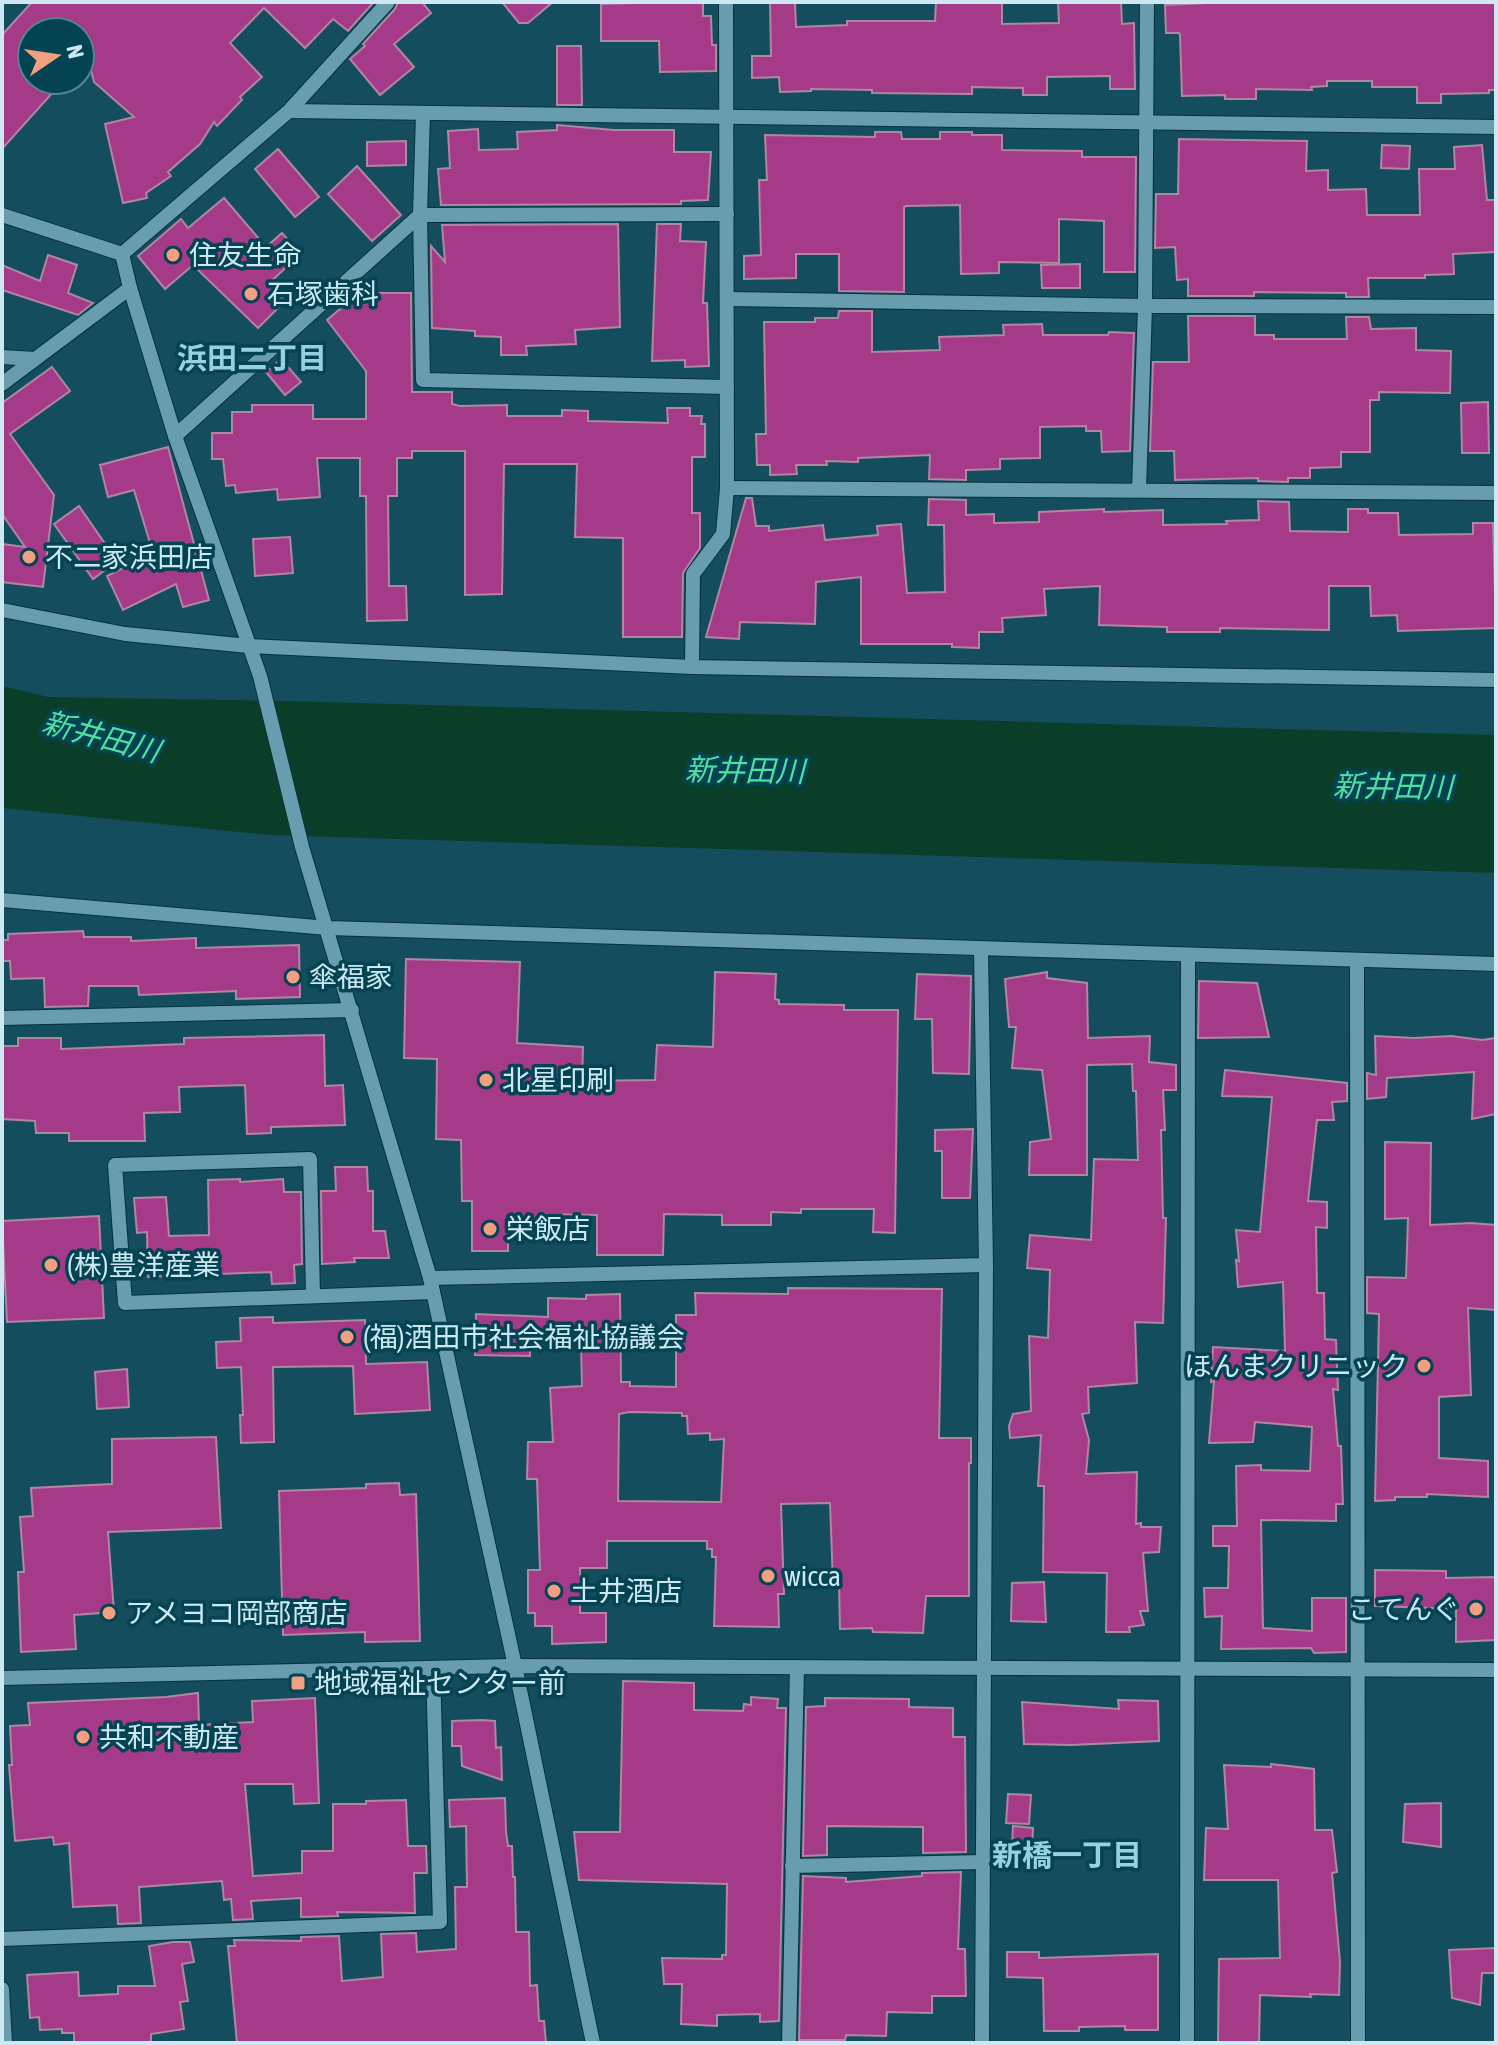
<svg xmlns="http://www.w3.org/2000/svg" width="1498" height="2045" font-family="'Asap Condensed','Noto Sans JP',sans-serif">
<style>
.water{fill:#0b3e28}
.building{fill:#a53b88;stroke:#b086a1;stroke-width:2;fill-rule:evenodd}
.lines{fill:none;stroke-linecap:round;stroke-linejoin:round}
.minor-casing{stroke:#04323d;stroke-width:16}
.minor{stroke:#679daf;stroke-width:14}
.poi-dot{fill:#f39f82;stroke:#034352;stroke-width:3}
.labels{text-anchor:middle;stroke-width:7;stroke-linejoin:round;paint-order:stroke}
.poi-label{font-size:28px;fill:#cde8f2;stroke:#034352;text-anchor:start}
.neighbourhood-label{font-size:30px;font-weight:bold;fill:#98d0e3;stroke:#034352}
.water-label{font-size:30px;font-style:italic;fill:#4fe09f;stroke:#034352}
</style>
<rect width="100%" height="100%" fill="#144d5d"/>
<polygon class="water" points="2,686 48,697 288,701 1496,735 1496,873 269,835 2,808"/>
<g class="building">
<polygon points="32,2 374,2 348,31 333,19 305,48 264,8 230,43 262,77 240,97 242,100 217,126 214,122 200,144 168,172 171,176 146,193 147,198 123,203 105,124 134,117 94,82 81,32 32,32 32,80 64,80 2,149 2,35"/>
<polygon points="398,2 422,2 431,13 394,44 414,67 380,95 350,59 365,46 363,44 395,9"/>
<polygon points="502,2 553,2 528,23 519,23"/>
<polygon points="666,2 703,2 703,16 711,16 712,45 716,45 716,71 660,72 659,41 601,41 601,4"/>
<polygon points="770,2 795,2 796,27 847,25 847,21 935,21 936,2 1002,2 1002,24 1059,23 1058,2 1121,2 1122,24 1134,23 1135,89 1110,89 1110,76 1047,77 1047,95 1023,95 1023,88 972,87 972,94 872,93 872,90 811,89 811,91 780,92 779,77 752,78 752,56 771,56"/>
<polygon points="1228,2 1496,2 1496,90 1489,90 1489,93 1441,94 1441,103 1417,103 1417,87 1372,87 1372,81 1327,81 1327,86 1311,87 1312,90 1256,89 1256,99 1225,99 1225,95 1182,96 1180,35 1179,33 1166,33 1165,5"/>
<polygon points="557,46 581,46 582,105 557,105"/>
<polygon points="557,125 614,130 674,130 674,152 711,152 708,200 681,201 681,204 441,205 438,169 450,168 448,131 478,129 479,150 518,149 517,132 557,130"/>
<polygon points="875,132 901,132 902,139 940,139 940,132 972,132 972,135 1002,135 1002,150 1082,151 1082,157 1136,157 1135,272 1104,272 1104,221 1059,219 1059,263 999,262 999,273 961,274 960,205 906,206 904,207 904,292 839,291 839,254 796,254 796,278 744,279 744,256 761,255 759,180 767,180 765,135 875,137"/>
<polygon points="1179,139 1307,141 1306,171 1328,170 1328,190 1366,189 1367,215 1420,215 1419,169 1455,169 1454,147 1482,145 1487,200 1496,200 1496,252 1453,254 1454,274 1425,275 1425,278 1368,278 1369,297 1346,297 1346,293 1254,292 1254,296 1188,296 1188,279 1177,280 1175,247 1155,248 1156,194 1178,194"/>
<polygon points="406,141 406,165 367,166 367,142"/>
<polygon points="1382,145 1410,146 1409,169 1381,168"/>
<polygon points="278,149 319,197 295,217 255,169"/>
<polygon points="357,166 401,215 372,241 328,194"/>
<polygon points="224,198 266,247 282,233 301,254 268,284 285,301 258,328 193,265 165,289 138,256 181,219 188,228"/>
<polygon points="618,224 620,327 575,330 576,344 526,346 527,355 501,355 501,337 475,336 475,331 432,328 431,246 445,262 442,225"/>
<polygon points="657,224 681,224 680,241 706,242 703,303 707,303 709,366 685,367 685,360 652,361"/>
<polygon points="48,255 77,265 68,293 93,303 78,315 2,290 2,265 40,281"/>
<polygon points="1080,264 1080,288 1042,288 1041,265"/>
<polygon points="359,293 411,293 412,392 452,392 452,404 460,406 507,405 507,416 562,416 562,410 588,411 588,421 668,423 667,408 690,408 690,416 702,416 701,424 705,424 705,457 692,457 692,513 700,513 700,548 683,573 682,637 623,637 623,538 575,537 577,464 504,464 502,594 465,595 465,451 412,451 412,458 397,458 397,496 388,496 389,586 406,586 407,620 367,621 366,496 360,496 360,458 317,458 320,497 278,500 277,489 236,493 235,485 226,486 223,459 212,459 212,433 232,433 232,412 252,412 252,405 313,405 313,419 366,419 366,371 327,320"/>
<polygon points="839,311 872,311 872,352 940,350 939,337 1004,335 1003,325 1042,324 1043,335 1108,335 1109,332 1134,333 1130,451 1102,452 1101,431 1086,431 1086,426 1040,427 1040,458 1000,459 1000,469 966,470 966,480 929,479 930,455 858,458 858,462 826,461 827,465 796,465 797,474 770,475 770,465 757,465 756,434 766,434 764,322 815,322 815,318 838,318"/>
<polygon points="1188,316 1255,316 1255,335 1274,335 1274,339 1347,339 1346,317 1369,317 1371,329 1416,328 1416,350 1451,351 1450,393 1379,392 1379,400 1370,400 1370,452 1341,452 1341,467 1310,468 1310,478 1288,478 1288,482 1258,481 1258,478 1175,480 1174,451 1150,451 1153,362 1189,362"/>
<polygon points="281,359 301,382 285,395 266,372"/>
<polygon points="52,367 70,391 10,434 54,495 43,587 2,582 2,544 25,547 2,514 2,403"/>
<polygon points="1488,402 1489,453 1462,453 1461,403"/>
<polygon points="168,447 209,600 183,607 176,584 123,610 107,576 153,553 134,490 108,497 100,465"/>
<polygon points="746,498 752,498 756,526 769,526 769,531 823,525 825,540 878,535 877,526 901,524 907,593 945,592 944,525 928,525 929,499 966,500 966,515 994,514 994,523 1039,522 1039,512 1104,509 1104,512 1163,510 1163,525 1227,524 1226,521 1259,520 1258,501 1289,502 1290,531 1348,532 1348,509 1368,509 1368,513 1398,513 1399,535 1473,534 1473,523 1493,523 1496,628 1398,631 1397,615 1371,616 1370,586 1329,586 1329,630 1220,628 1220,632 1167,632 1167,627 1099,625 1100,586 1044,589 1046,615 1002,618 1003,632 979,632 979,648 952,647 952,644 861,644 861,577 816,582 815,624 740,622 739,639 706,637"/>
<polygon points="79,506 117,561 93,579 54,524"/>
<polygon points="290,537 293,573 255,576 253,539"/>
<polygon points="83,931 84,937 131,937 131,941 196,938 196,948 299,945 300,997 236,999 236,991 139,995 138,986 89,986 88,1006 45,1007 44,978 11,979 10,961 2,961 2,940 8,940 8,934"/>
<polygon points="406,959 520,962 517,1043 583,1047 582,1081 655,1080 657,1045 713,1047 715,972 776,974 775,999 779,1000 779,1004 844,1005 844,1010 898,1010 895,1233 873,1232 874,1209 801,1209 801,1213 771,1212 771,1225 722,1225 722,1215 664,1214 663,1255 597,1255 597,1215 538,1214 538,1233 508,1233 508,1251 472,1251 472,1201 462,1201 461,1140 436,1139 437,1059 404,1058"/>
<polygon points="1047,972 1047,978 1087,983 1088,1038 1150,1036 1149,1062 1176,1065 1176,1090 1163,1090 1165,1130 1161,1130 1163,1218 1166,1218 1163,1323 1135,1322 1137,1383 1088,1387 1089,1413 1082,1414 1089,1440 1086,1474 1137,1472 1136,1524 1141,1523 1141,1527 1161,1527 1159,1552 1143,1553 1148,1611 1140,1611 1144,1625 1129,1627 1130,1632 1106,1632 1107,1573 1043,1572 1044,1486 1038,1486 1041,1435 1010,1438 1009,1426 1013,1414 1031,1411 1029,1336 1048,1338 1050,1270 1027,1268 1030,1235 1091,1240 1094,1159 1138,1160 1136,1091 1133,1091 1132,1064 1087,1065 1087,1175 1029,1175 1030,1142 1051,1139 1042,1070 1012,1068 1016,1027 1009,1027 1005,979"/>
<polygon points="917,974 971,976 969,1074 933,1073 932,1019 915,1019"/>
<polygon points="1199,981 1257,983 1269,1037 1198,1038"/>
<polygon points="324,1035 325,1086 343,1085 345,1125 271,1127 271,1133 247,1134 245,1085 179,1087 180,1112 144,1113 145,1141 69,1141 69,1133 36,1133 35,1121 2,1119 2,1046 18,1046 18,1038 61,1038 61,1049 184,1044 184,1038"/>
<polygon points="1375,1036 1414,1038 1451,1036 1482,1040 1496,1038 1496,1114 1472,1119 1474,1072 1387,1078 1386,1097 1367,1099 1367,1073 1376,1075"/>
<polygon points="1225,1070 1347,1083 1347,1101 1332,1102 1334,1120 1317,1120 1308,1201 1327,1202 1327,1228 1316,1227 1317,1293 1324,1293 1325,1339 1336,1340 1338,1390 1333,1389 1338,1446 1341,1446 1343,1504 1336,1504 1336,1521 1261,1520 1263,1628 1312,1631 1312,1598 1346,1598 1346,1652 1314,1653 1311,1648 1221,1649 1222,1616 1205,1617 1204,1588 1228,1588 1229,1546 1213,1546 1213,1526 1237,1526 1236,1466 1261,1465 1261,1470 1310,1471 1312,1427 1255,1422 1253,1442 1209,1443 1214,1381 1211,1382 1213,1347 1285,1351 1283,1282 1238,1287 1236,1260 1239,1261 1236,1230 1260,1232 1272,1097 1222,1096"/>
<polygon points="973,1129 970,1198 942,1198 942,1151 935,1151 935,1130"/>
<polygon points="1385,1142 1431,1143 1430,1225 1471,1223 1496,1225 1496,1310 1468,1308 1471,1395 1439,1397 1439,1458 1488,1461 1488,1497 1427,1494 1427,1497 1395,1497 1395,1500 1375,1501 1379,1314 1367,1313 1367,1277 1406,1278 1408,1218 1385,1219"/>
<polygon points="335,1167 367,1167 368,1191 373,1191 373,1231 385,1231 389,1258 354,1258 355,1262 322,1264 321,1191 336,1191"/>
<polygon points="240,1179 240,1182 283,1179 284,1192 301,1192 302,1264 294,1265 295,1283 272,1284 271,1272 148,1277 147,1232 137,1233 134,1198 166,1197 169,1236 209,1235 208,1180"/>
<polygon points="99,1216 104,1318 7,1322 2,1221"/>
<path d="M788,1288L942,1289L939,1438H971V1463H969V1596H926L923,1633L873,1632L872,1628L840,1629L839,1582L833,1583L830,1503L781,1504L784,1594H778L779,1627L714,1626L716,1557H712V1549H707V1541H607V1568H580V1613H606V1642L552,1644V1626H535V1613H528V1570H540L537,1479H527L528,1442H553L550,1388L582,1386L581,1345L530,1343V1356L475,1355L476,1314L548,1317V1298L586,1299V1295L620,1294L621,1382H630V1386L676,1387V1315H696L695,1293L788,1294ZM629,1412L682,1413V1416H687L688,1434L710,1433V1440L724,1439L721,1502L618,1501L619,1414Z"/>
<polygon points="273,1317 273,1323 365,1320 366,1364 427,1362 430,1410 355,1414 353,1366 273,1367 274,1442 241,1443 240,1415 243,1415 241,1367 217,1368 216,1342 241,1341 240,1318"/>
<polygon points="127,1369 129,1407 97,1409 95,1372"/>
<polygon points="216,1437 221,1528 108,1532 114,1612 74,1615 76,1649 21,1652 18,1572 24,1572 20,1517 33,1516 31,1488 112,1484 112,1439"/>
<polygon points="399,1483 400,1495 416,1494 420,1641 365,1642 365,1632 283,1635 279,1491 366,1488 366,1484"/>
<polygon points="1375,1570 1446,1571 1446,1578 1496,1577 1496,1640 1456,1642 1456,1609 1375,1606"/>
<polygon points="1044,1582 1046,1622 1011,1621 1012,1583"/>
<polygon points="623,1681 694,1683 694,1710 743,1711 744,1704 751,1705 751,1697 778,1699 777,1708 786,1708 779,2021 760,2022 760,2014 717,2015 717,2026 681,2024 682,1984 664,1984 662,1958 722,1959 722,1955 726,1955 727,1884 579,1880 574,1832 620,1832"/>
<polygon points="198,1693 199,1725 253,1722 252,1701 315,1698 319,1803 294,1804 293,1784 245,1784 253,1876 302,1873 302,1851 333,1851 333,1804 366,1804 366,1801 406,1800 408,1846 426,1846 427,1873 414,1873 415,1913 337,1912 338,1916 301,1917 301,1898 251,1901 253,1919 233,1920 231,1899 224,1900 222,1881 139,1887 141,1923 118,1924 117,1905 73,1907 69,1843 54,1845 53,1837 15,1841 9,1765 12,1765 10,1726 30,1725 28,1703 166,1697"/>
<polygon points="825,1698 909,1699 909,1707 953,1708 953,1737 965,1737 966,1852 923,1853 923,1827 827,1826 827,1855 803,1856 806,1707 825,1706"/>
<polygon points="1118,1700 1158,1701 1159,1741 1071,1745 1024,1744 1022,1702 1119,1709"/>
<polygon points="482,1720 495,1721 496,1748 501,1747 502,1780 462,1766 461,1746 452,1746 452,1721"/>
<polygon points="1271,1764 1314,1769 1315,1830 1332,1830 1337,1872 1332,1873 1340,1962 1339,1995 1310,1994 1311,1997 1260,1995 1259,2043 1218,2043 1219,1959 1280,1958 1278,1880 1204,1880 1206,1828 1228,1829 1224,1765 1271,1767"/>
<polygon points="1008,1794 1031,1795 1029,1824 1006,1823"/>
<polygon points="505,1798 506,1832 508,1846 512,1846 513,1877 515,1877 516,1932 529,1932 530,1986 537,1985 539,2021 544,2021 546,2043 237,2043 228,1946 235,1946 234,1940 301,1941 301,1937 339,1936 342,1981 383,1977 381,1934 416,1933 417,1952 456,1949 455,1887 467,1887 466,1826 450,1827 449,1800"/>
<polygon points="1441,1803 1441,1847 1403,1842 1405,1804"/>
<polygon points="1013,1826 1033,1828 1032,1848 1012,1846"/>
<polygon points="961,1872 958,1949 965,1949 966,1996 932,1996 932,2013 887,2012 886,2036 846,2035 845,2040 799,2040 803,1876 846,1878 846,1882 922,1876 922,1873"/>
<polygon points="173,1942 190,1942 194,1962 182,1964 188,2001 180,2002 184,2029 151,2034 151,2043 74,2043 74,2033 62,2033 62,2029 40,2030 39,2017 30,2018 27,1975 78,1972 79,1996 118,1994 118,1986 155,1986 149,1946"/>
<polygon points="1496,1948 1496,1973 1482,1973 1480,2005 1452,1998 1449,1950"/>
<polygon points="1007,1952 1039,1952 1039,1958 1158,1954 1158,2030 1125,2030 1125,2026 1079,2027 1079,2031 1044,2031 1043,1978 1007,1977"/>
</g>
<g class="lines">
<g class="minor-casing">
<g id="minor">
<polyline points="289,111 1496,127"/>
<polyline points="423,113 420,215 423,380 727,387"/>
<polyline points="2,215 122,254"/>
<polyline points="122,254 130,288 175,436 260,676 302,847 430,1278 515,1666 593,2043"/>
<polyline points="122,254 289,111 388,2"/>
<polyline points="727,299 1145,306 1496,307"/>
<polyline points="2,357 35,359"/>
<polyline points="2,384 130,288"/>
<polyline points="175,436 420,215 727,214"/>
<polyline points="727,488 1496,493"/>
<polyline points="1139,490 1145,306 1147,2"/>
<polyline points="2,610 125,634 249,646 692,667 1496,680"/>
<polyline points="692,667 693,574 723,534 727,488 726,2"/>
<polyline points="2,900 328,928 1496,964"/>
<polyline points="981,950 986,1265 982,2043"/>
<polyline points="1357,961 1358,2043"/>
<polyline points="2,1018 352,1010"/>
<polyline points="430,1278 986,1265"/>
<polyline points="313,1295 310,1159 115,1165 125,1303 433,1292"/>
<polyline points="2,1678 515,1666 1496,1670"/>
<polyline points="792,1866 982,1862"/>
<polyline points="2,1939 440,1922 433,1668"/>
<polyline points="2,1989 5,2043"/>
<polyline points="789,2043 797,1667"/>
<polyline points="1187,2043 1188,956"/>
</g>
</g>
<use href="#minor" class="minor"/>
</g>
<g class="poi-dot">
<circle cx="173" cy="255" r="8"/>
<circle cx="251" cy="294" r="8"/>
<circle cx="29" cy="557" r="8"/>
<circle cx="293" cy="977" r="8"/>
<circle cx="486" cy="1080" r="8"/>
<circle cx="490" cy="1229" r="8"/>
<circle cx="51" cy="1265" r="8"/>
<circle cx="347" cy="1337" r="8"/>
<circle cx="1424" cy="1366" r="8"/>
<circle cx="768" cy="1576" r="8"/>
<circle cx="554" cy="1591" r="8"/>
<circle cx="1476" cy="1609" r="8"/>
<circle cx="109" cy="1613" r="8"/>
<rect x="290" y="1675" width="16" height="16" rx="4"/>
<circle cx="83" cy="1737" r="8"/>
</g>
<g class="labels">
<g class="poi-label">
<text x="189" y="265">住友生命</text>
<text x="267" y="304">石塚歯科</text>
<text x="45" y="567">不二家浜田店</text>
<text x="309" y="987">傘福家</text>
<text x="502" y="1090">北星印刷</text>
<text x="506" y="1239">栄飯店</text>
<text x="67" y="1275">(株)豊洋産業</text>
<text x="363" y="1347">(福)酒田市社会福祉協議会</text>
<text x="1408" y="1376" text-anchor="end">ほんまクリニック</text>
<text x="784" y="1586">wicca</text>
<text x="570" y="1601">土井酒店</text>
<text x="1460" y="1619" text-anchor="end">こてんぐ</text>
<text x="125" y="1623">アメヨコ岡部商店</text>
<text x="314" y="1693">地域福祉センター前</text>
<text x="99" y="1747">共和不動産</text>
</g>
<g class="neighbourhood-label">
<text x="252" y="369">浜田二丁目</text>
<text x="1067" y="1866">新橋一丁目</text>
</g>
<g class="water-label">
<text transform="translate(101 737) rotate(15)" y="10">新井田川</text>
<text transform="translate(745 771) rotate(1)" y="10">新井田川</text>
<text transform="translate(1393 787) rotate(1)" y="10">新井田川</text>
</g>
</g>
<rect width="1498" height="2045" fill="none" stroke="#cde8f2" stroke-width="8"/>
<g transform="translate(56 56) rotate(77)"><circle r="38" fill="#034352" stroke="#548592" stroke-width="2"/>
<path d="M0-6L14 30L0 20L-14 30Z" fill="#f39f82"/>
<text y="-12" font-size="22" font-weight="bold" text-anchor="middle" fill="#cde8f2">N</text>
</g>
</svg>
